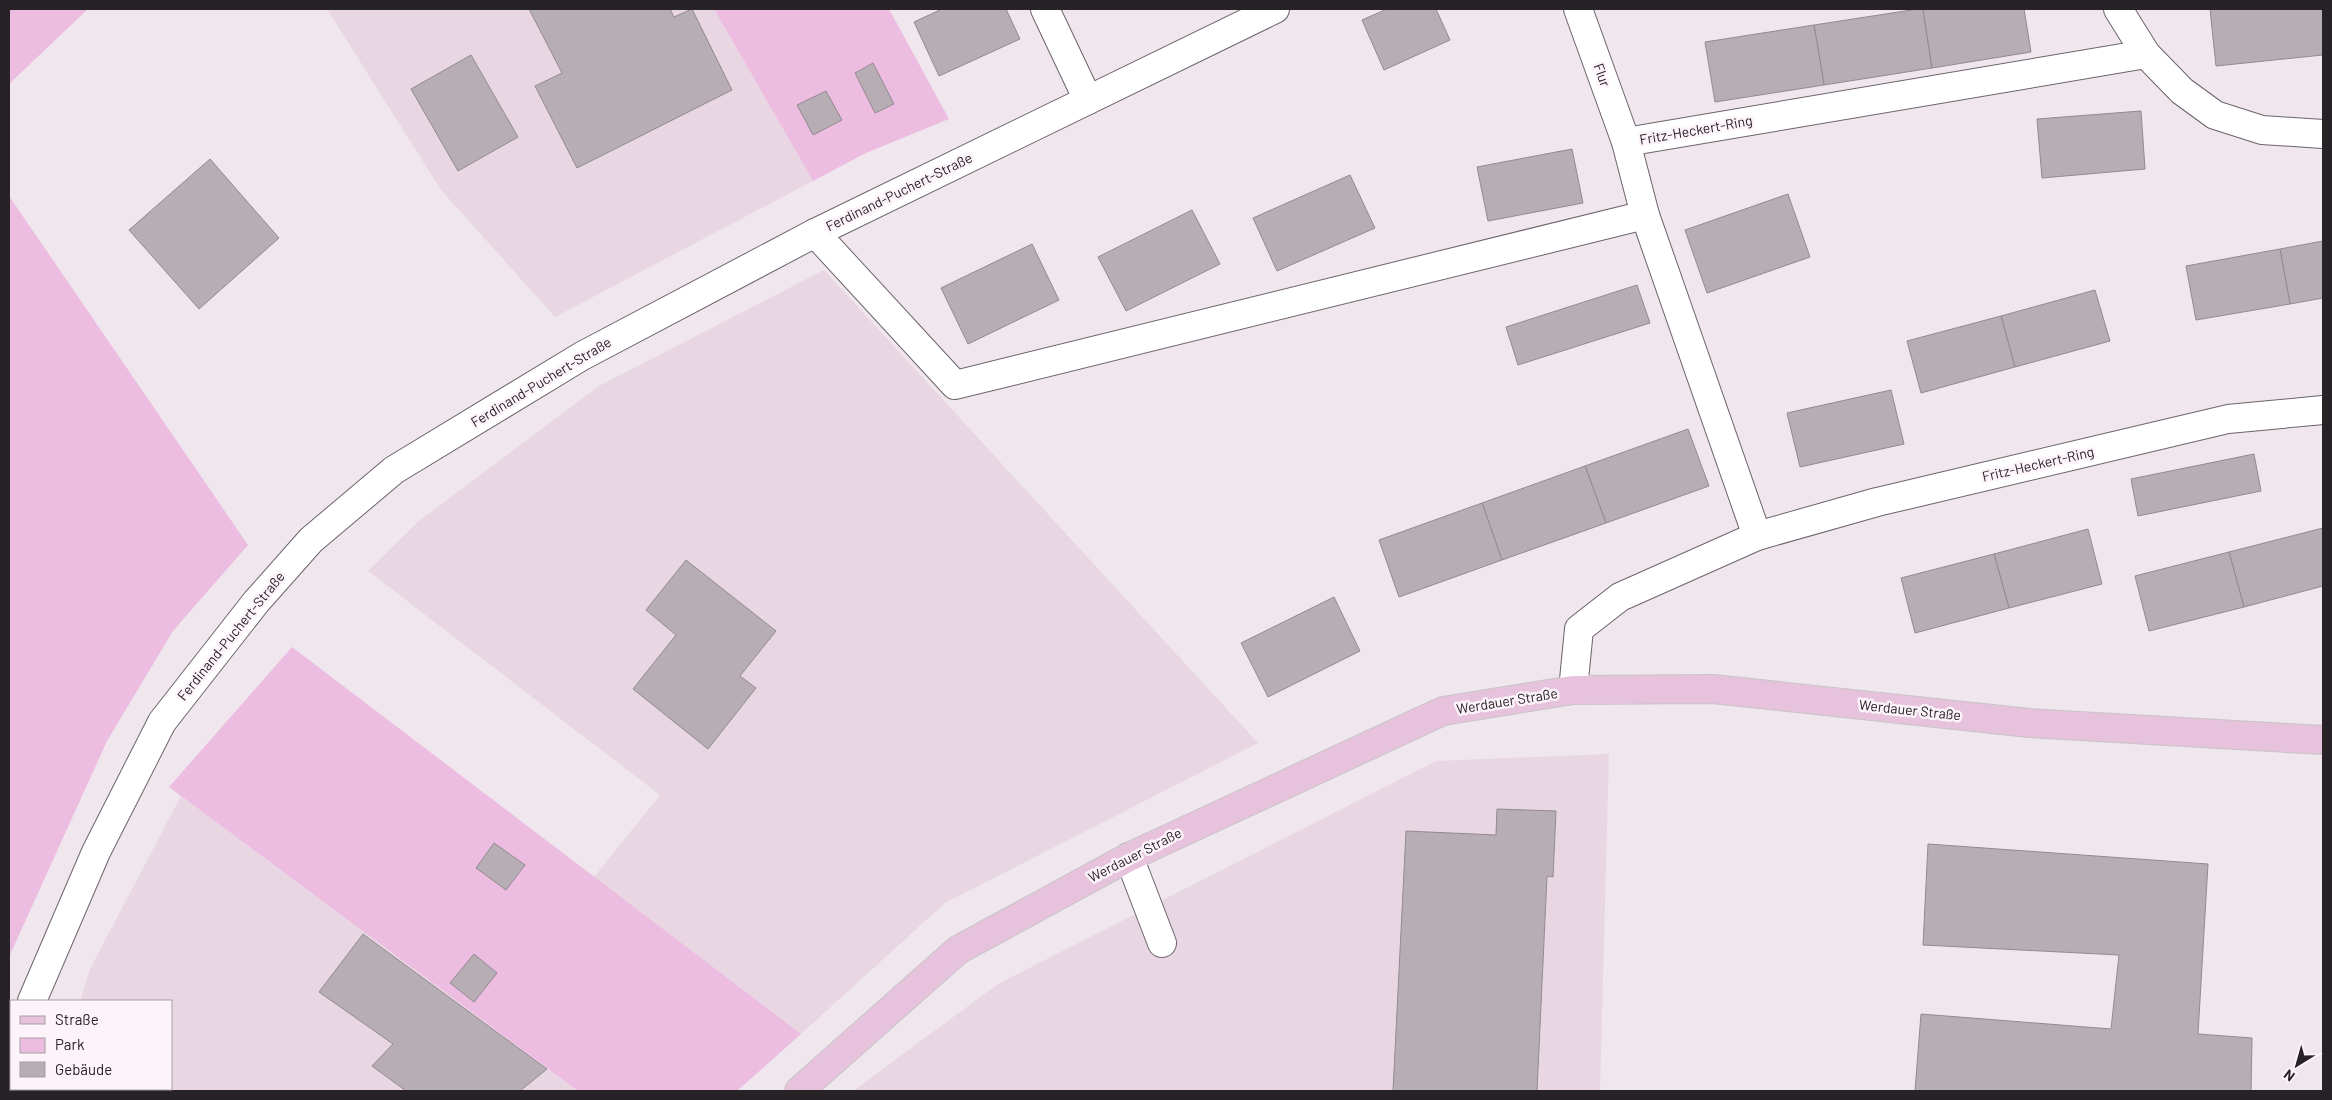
<svg xmlns="http://www.w3.org/2000/svg" width="2332" height="1100" font-family="Barlow,sans-serif">
<style>
.built{fill:#e8d7e3}
.green{fill:#ecbde0}
.building{fill:#b7adb4;stroke:#938a90}
.lines{fill:none;stroke-linecap:round;stroke-linejoin:round}
.minor-casing{stroke:#6d646b;stroke-width:30}
.major-casing{stroke:#c7c6c6;stroke-width:30}
.minor{stroke:#fff;stroke-width:28}
.major{stroke:#e7c2dd;stroke-width:28}
.labels{text-anchor:middle;stroke-width:5;stroke-linejoin:round;paint-order:stroke}
.street-label{font-size:14px;fill:#262225;stroke:#fdf3fa}
</style>
<rect width="100%" height="100%" fill="#f0e6ed"/>
<g class="built">
<polygon points="327,9 714,9 813,181 555,317 441,190"/>
<polygon points="824,270 1258,743 945,903 801,1034 594,877 660,795 368,571 419,521 599,386"/>
<polygon points="1609,754 1600,1091 853,1091 998,984 1436,761"/>
<polygon points="181,796 578,1091 49,1091 50,1089 171,1089 171,1001 80,1001 90,969"/>
</g>
<g class="green">
<polygon points="9,9 88,9 9,84"/>
<polygon points="714,9 889,9 949,119 866,153 813,181"/>
<polygon points="9,196 248,545 173,631 107,741 9,957"/>
<polygon points="292,647 801,1034 737,1091 578,1091 169,787"/>
</g>
<g class="building">
<polygon points="529,9 670,9 674,17 692,9 732,90 577,168 535,86 562,73"/>
<polygon points="942,9 1006,9 1020,39 939,76 914,22"/>
<polygon points="1387,9 1436,9 1450,40 1384,70 1362,20"/>
<polygon points="1918,9 1923,9 1932,68 1824,85 1814,25"/>
<polygon points="1923,9 2024,9 2031,52 1932,68"/>
<polygon points="2210,9 2323,9 2323,55 2216,66"/>
<polygon points="1814,25 1824,85 1715,102 1705,42"/>
<polygon points="471,55 518,137 458,171 411,89"/>
<polygon points="873,63 894,104 875,113 855,73"/>
<polygon points="826,91 842,120 813,135 797,105"/>
<polygon points="2141,111 2145,169 2042,178 2037,119"/>
<polygon points="1572,149 1583,203 1488,221 1477,167"/>
<polygon points="210,159 279,238 199,309 129,230"/>
<polygon points="1350,175 1375,228 1277,271 1253,218"/>
<polygon points="1788,194 1810,257 1707,293 1685,230"/>
<polygon points="1192,210 1220,264 1126,311 1098,257"/>
<polygon points="2323,241 2323,298 2290,304 2280,249"/>
<polygon points="1032,244 1059,300 968,344 941,288"/>
<polygon points="2280,249 2290,304 2196,320 2186,266"/>
<polygon points="1637,285 1650,323 1518,365 1506,327"/>
<polygon points="2095,290 2110,341 2015,367 2001,316"/>
<polygon points="2001,316 2015,367 1921,393 1907,341"/>
<polygon points="1891,390 1904,444 1800,467 1787,413"/>
<polygon points="1688,429 1709,486 1606,523 1585,466"/>
<polygon points="2254,454 2261,491 2138,516 2131,479"/>
<polygon points="1585,466 1606,523 1502,560 1482,503"/>
<polygon points="1482,503 1502,560 1399,597 1379,540"/>
<polygon points="2323,528 2323,586 2244,607 2229,552"/>
<polygon points="2088,529 2102,584 2009,608 1994,554"/>
<polygon points="2229,552 2244,607 2149,631 2135,576"/>
<polygon points="1994,554 2009,608 1915,633 1901,578"/>
<polygon points="686,560 776,631 740,676 756,688 708,749 633,689 676,635 646,610"/>
<polygon points="1334,597 1360,651 1268,697 1241,643"/>
<polygon points="1497,809 1556,811 1553,877 1547,876 1537,1091 1393,1091 1406,831 1496,835"/>
<polygon points="494,843 525,865 506,890 476,868"/>
<polygon points="1928,844 2208,864 2198,1034 2252,1038 2251,1091 1915,1091 1921,1014 2111,1029 2119,955 1923,945"/>
<polygon points="363,934 547,1069 520,1091 406,1091 372,1066 393,1044 319,992"/>
<polygon points="474,954 497,973 474,1002 450,983"/>
</g>
<g class="lines">
<g class="minor-casing">
<g id="minor">
<polyline points="1045,9 1088,100"/>
<polyline points="1578,9 1626,142 1645,215 1757,536"/>
<polyline points="2118,9 2146,54 2182,91 2215,115 2262,130 2323,134"/>
<polyline points="1626,142 2146,54"/>
<polyline points="815,233 955,385 1645,215"/>
<polyline points="1573,690 1579,629 1620,597 1757,536 1877,502 2228,419 2323,410"/>
<polyline points="1129,857 1162,943"/>
<polyline points="32,1001 96,852 162,722 256,602 311,540 394,470 582,356 815,233 1275,9"/>
<polyline points="9,1057 11,1051"/>
</g>
</g>
<g class="major-casing">
<polyline id="major" points="799,1091 958,950 1129,857 1443,711 1573,690 1713,689 2029,723 2323,740"/>
</g>
<use href="#minor" class="minor"/>
<use href="#major" class="major"/>
</g>
<g class="labels">
<g class="street-label">
<text transform="translate(1602 75) rotate(70)" y="5">Flur</text>
<text transform="translate(1696 130) rotate(-10)" y="5">Fritz-Heckert-Ring</text>
<text transform="translate(899 192) rotate(-26)" y="5">Ferdinand-Puchert-Straße</text>
<text transform="translate(541 382) rotate(-31)" y="5">Ferdinand-Puchert-Straße</text>
<text transform="translate(2038 464) rotate(-13)" y="5">Fritz-Heckert-Ring</text>
<text transform="translate(231 636) rotate(-51)" y="5">Ferdinand-Puchert-Straße</text>
<text transform="translate(1507 701) rotate(-9)" y="5">Werdauer Straße</text>
<text transform="translate(1910 710) rotate(6)" y="5">Werdauer Straße</text>
<text transform="translate(1135 855) rotate(-27)" y="5">Werdauer Straße</text>
</g>
</g>
<rect width="2332" height="1100" fill="none" stroke="#262225" stroke-width="20"/>
<rect x="10" y="1000" width="162" height="90" fill="#fdf3fa" stroke="#a79fa5"/>
<rect x="20" y="1016" width="25" height="8" fill="#e7c2dd" stroke="#a79fa5"/>
<text x="55" y="1025" font-size="15" fill="#262225">Straße</text>
<rect x="20" y="1038" width="25" height="15" fill="#ecbde0" stroke="#a79fa5"/>
<text x="55" y="1050" font-size="15" fill="#262225">Park</text>
<rect x="20" y="1062" width="25" height="15" fill="#b7adb4" stroke="#a79fa5"/>
<text x="55" y="1075" font-size="15" fill="#262225">Gebäude</text>
<g transform="translate(2297 1065) rotate(217)" stroke="#fdf3fa" stroke-width="4" paint-order="stroke">
<path d="M0-4L9 19L0 12L-9 19Z" fill="#262225"/>
<text y="-8" font-size="14" font-weight="bold" text-anchor="middle" fill="#262225">N</text>
</g>
</svg>
